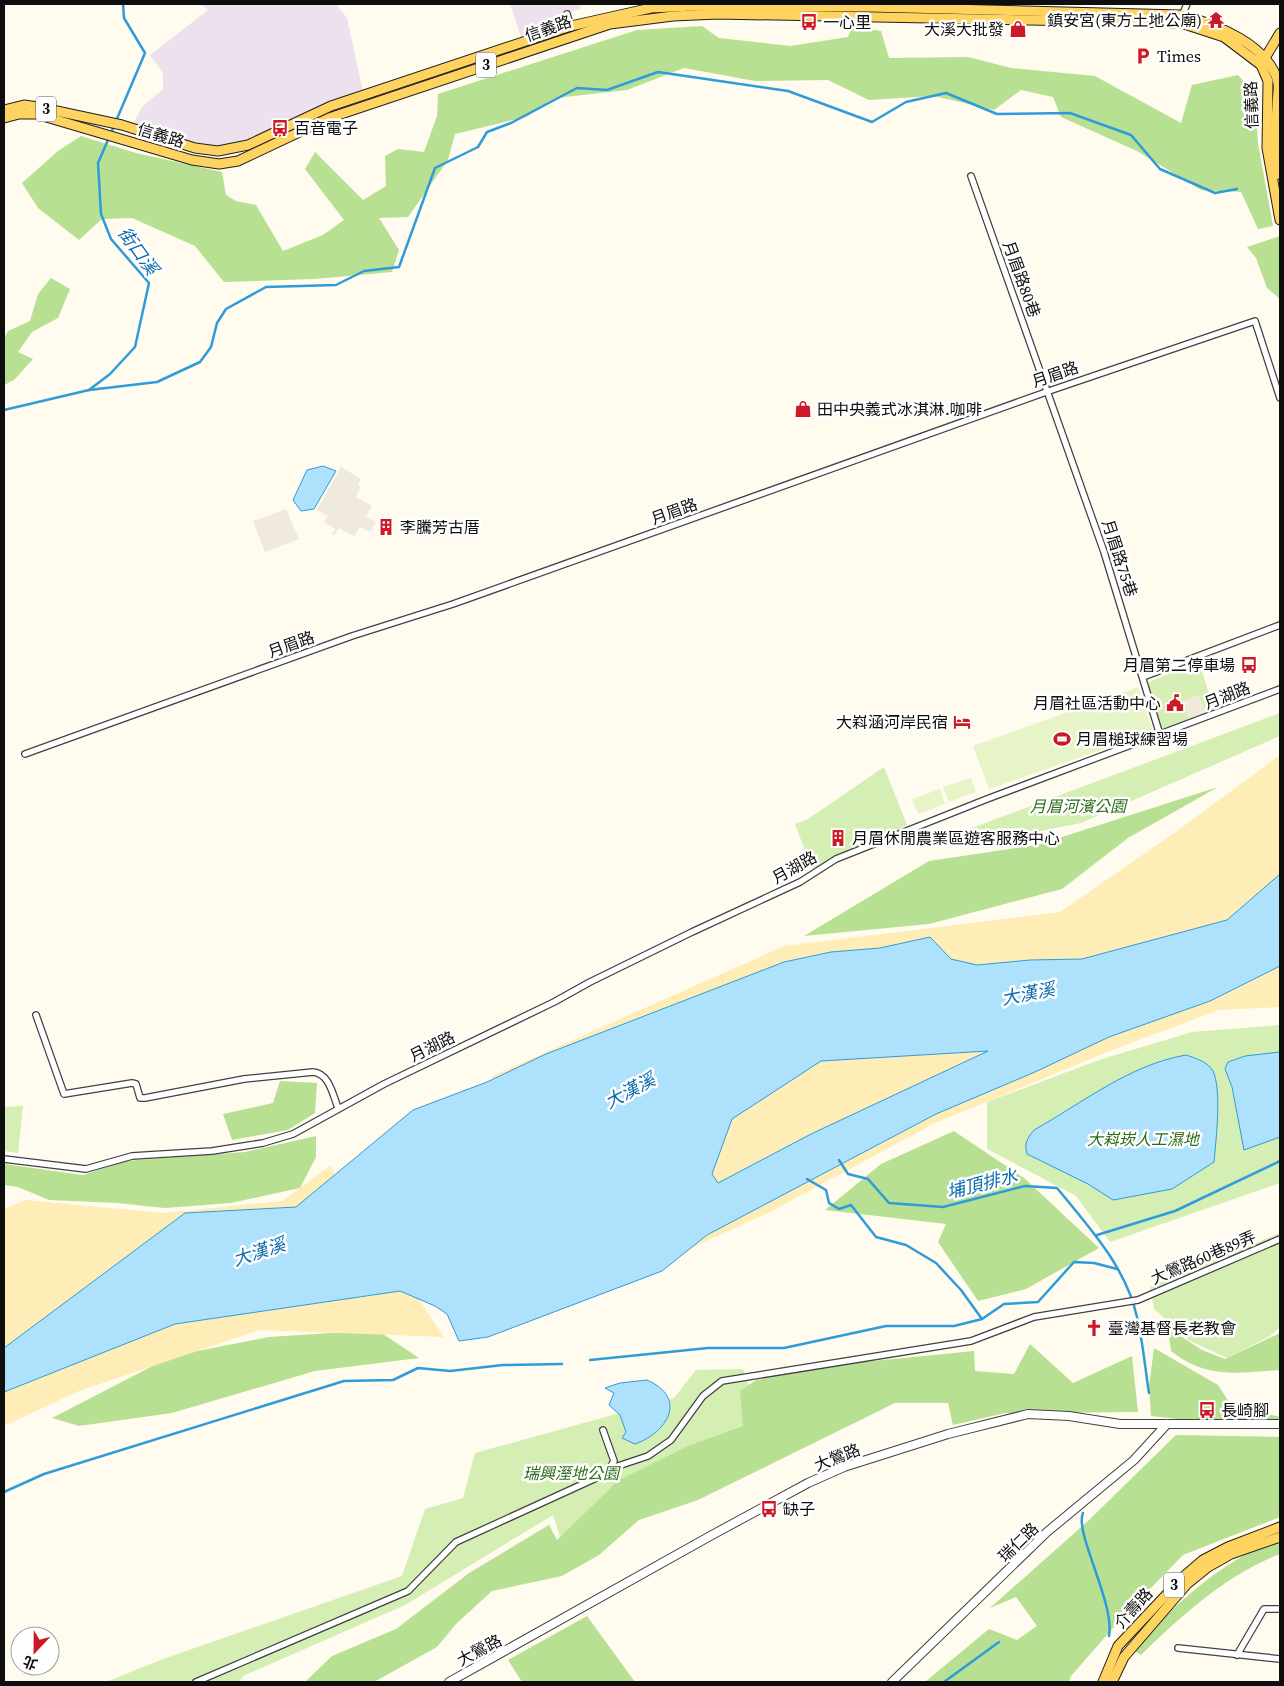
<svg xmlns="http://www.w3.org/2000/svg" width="1284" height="1686" font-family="'Source Serif 4','Noto Sans TC',serif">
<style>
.industrial{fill:#ece1ed}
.green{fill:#d4eeb4}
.forest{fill:#b8e092}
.sand{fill:#ffedb7}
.pitch{fill:#e6f4c7}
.plaza{fill:#f0eadc}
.water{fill:#aee1fc;stroke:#2e9bda;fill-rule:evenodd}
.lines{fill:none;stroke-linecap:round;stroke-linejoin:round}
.stream{stroke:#2e9bda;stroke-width:2.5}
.minor-casing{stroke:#414141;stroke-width:8}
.tertiary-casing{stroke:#414141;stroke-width:10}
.primary-casing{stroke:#1f1f1f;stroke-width:11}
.minor{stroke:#fff;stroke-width:5.5}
.tertiary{stroke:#fff;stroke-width:8}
.primary{stroke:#ffd35f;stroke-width:9}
.labels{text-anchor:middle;stroke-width:5;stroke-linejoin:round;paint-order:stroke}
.shield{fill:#fff;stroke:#565656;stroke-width:1}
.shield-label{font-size:15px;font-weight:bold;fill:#0e0e0e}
.poi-label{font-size:16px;fill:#0e0e0e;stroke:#fff;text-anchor:start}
.street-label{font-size:16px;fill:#0e0e0e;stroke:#fff}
.park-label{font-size:16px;font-style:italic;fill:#2c6c18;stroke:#fff}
.water-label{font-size:18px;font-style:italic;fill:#0b6bac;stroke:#fff}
</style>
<rect width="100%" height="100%" fill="#fffbef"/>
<g class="industrial">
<polygon points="201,4 336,4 347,18 363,92 230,147 209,149 131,128 142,107 163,89 163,73 150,55 208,10"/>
<polygon points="510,4 579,4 581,9 556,15 559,27 522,40"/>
</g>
<g class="green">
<polygon points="1199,662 1213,706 1219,703 1222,710 1160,734 1144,684"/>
<polygon points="1280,713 1280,736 1081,823 976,844 932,843"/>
<polygon points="884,767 907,825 812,869 795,824 808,819"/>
<polygon points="1280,1025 1280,1183 1110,1242 1076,1196 987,1149 987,1102 1099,1060 1192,1032"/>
<polygon points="23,1106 18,1153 4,1151 4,1107"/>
<polygon points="1280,1233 1280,1327 1270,1336 1227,1358 1188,1340 1154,1309 1150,1287"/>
<polygon points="743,1369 767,1437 634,1484 560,1537 553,1515 405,1605 243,1676 240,1682 106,1682 163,1659 402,1576 425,1509 463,1498 475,1453 674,1398 696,1370"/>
</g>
<g class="forest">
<polygon points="702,26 719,38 790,46 848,37 852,26 881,31 889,58 968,57 1011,68 1095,76 1181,123 1192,85 1238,75 1255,94 1258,143 1273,226 1258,229 1241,192 1201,190 1137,151 1061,117 1053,97 1021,90 994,110 934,96 869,100 828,80 755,81 684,68 627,90 556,98 526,117 455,134 448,160 408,217 379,218 399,250 392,272 314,279 224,282 195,246 132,218 102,219 79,240 38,208 22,183 58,151 81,136 136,153 222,172 226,195 236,201 256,205 283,251 323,235 344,220 305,169 315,152 363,200 386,186 385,156 398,149 424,152 437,116 438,94 637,30"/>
<polygon points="1280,236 1280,299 1267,288 1256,258 1247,247"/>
<polygon points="51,278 70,289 58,318 32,332 18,352 33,359 14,380 4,385 4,338 8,331 30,321 38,294"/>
<polygon points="1218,787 1128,838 1062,889 929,924 804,936 929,861 1037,845"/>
<polygon points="280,1081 317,1083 315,1113 288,1130 232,1140 223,1114 273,1103"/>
<polygon points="954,1131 1024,1178 1099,1248 1026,1289 978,1301 938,1242 946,1224 825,1210 881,1164"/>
<polygon points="316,1136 316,1157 300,1188 231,1203 165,1208 117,1203 49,1200 18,1187 4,1185 4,1164 83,1175 125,1161 245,1152"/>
<path d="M1168,1328L1202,1350L1225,1359L1280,1333V1370C1238,1373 1206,1379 1171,1351Z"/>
<polygon points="377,1330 419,1358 315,1371 172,1413 79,1426 52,1418 172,1356 269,1337"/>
<polygon points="1030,1344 1073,1383 1132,1356 1138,1412 1005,1413 953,1425 948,1403 895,1403 698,1500 639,1520 599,1555 562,1576 492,1591 456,1624 437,1647 374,1682 305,1682 332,1656 396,1629 469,1573 549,1525 557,1540 619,1480 688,1446 743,1426 740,1391 756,1380 863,1362 974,1351 975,1371 1014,1374"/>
<polygon points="1154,1348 1218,1385 1231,1405 1280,1417 1280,1419 1187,1420 1151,1416 1149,1386"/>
<polygon points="1176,1435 1280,1437 1280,1517 1183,1555 1120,1620 1071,1676 1069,1682 925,1682 989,1629 1017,1640 1037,1626 1016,1597 990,1608 1089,1520"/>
<path d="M1280,1542V1554C1227,1574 1181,1616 1141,1655L1134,1651C1165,1614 1200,1581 1241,1557C1253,1550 1268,1547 1280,1542Z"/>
<polygon points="587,1616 635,1682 522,1682 508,1660"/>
</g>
<g class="sand">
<polygon points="1280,755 1280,1007 1219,1010 1115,1049 933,1124 768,1213 585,1297 492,1076 784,946 1060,912 1177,831"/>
<polygon points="330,1166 444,1337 260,1330 79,1391 4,1426 4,1209 26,1200 163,1213 282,1201"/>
</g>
<g class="pitch">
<polygon points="1138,687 1153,732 989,789 973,746"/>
<polygon points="971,778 976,792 949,802 943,787"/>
<polygon points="940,789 945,804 918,814 912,799"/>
</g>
<g class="plaza">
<polygon points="341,467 361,479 358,485 361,487 356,497 372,506 366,516 376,522 370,532 360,527 354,536 339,528 334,536 332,534 335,529 324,522 328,516 317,510"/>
<polygon points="286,509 299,539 265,552 253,521"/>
<polygon points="1199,695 1206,714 1189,720 1182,701"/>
</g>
<g class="water">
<polygon points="323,466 336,471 314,509 301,511 293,500 307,470"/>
<path d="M1280,874V966L1210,1001L1109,1037L1035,1072L936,1114L707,1235L662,1271L488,1337L459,1341L447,1314L435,1306L400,1291L175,1324L4,1392V1348L185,1213L296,1207L413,1110L487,1082L546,1054L784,962L831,952L880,948L930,937L951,959L977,965L1030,960L1082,959L1227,920ZM988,1051L811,1134L718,1183L712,1174L732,1119L821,1061Z"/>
<polygon points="1280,1052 1280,1137 1244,1150 1232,1087 1225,1069 1228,1062 1245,1056"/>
<path d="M1186,1055C1195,1058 1208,1062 1213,1071C1222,1091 1216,1139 1214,1162L1172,1189L1113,1200L1088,1184L1027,1154C1024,1143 1027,1139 1034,1130C1084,1102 1129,1065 1186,1055Z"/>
<path d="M647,1380C688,1398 668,1432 635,1444L622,1438L626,1432L620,1415L609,1405L614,1393L605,1388L620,1383Z"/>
</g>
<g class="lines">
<g class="stream">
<polyline points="116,121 145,53 124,18 123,4"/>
<polyline points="89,390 157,382 200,362 211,347 217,323 226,309 266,287 336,285 364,271 399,267 435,168 478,147 487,132 511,123 577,88 607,90 658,72 788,91 872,122 906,102 946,93 997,114 1070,113 1131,135 1160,169 1215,193 1237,189"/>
<polyline points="4,410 89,390 110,374 135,347 149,283 111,239 101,214 98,163 114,126"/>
<path d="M839,1160L848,1174L868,1179L889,1203L943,1207L1025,1186L1057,1188C1089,1227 1126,1267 1137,1317C1143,1342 1145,1368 1149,1393"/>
<polyline points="807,1179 826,1190 829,1203 839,1209 851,1205 876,1237 906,1245 936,1263 961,1290 982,1319"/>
<polyline points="1097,1235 1175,1211 1280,1161"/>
<polyline points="590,1360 708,1348 784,1348 886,1326 954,1326 982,1319 1004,1304 1038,1302 1074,1262 1094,1263 1117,1269"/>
<polyline points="4,1492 44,1474 344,1381 393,1380 418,1368 450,1371 503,1365 562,1364"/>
<path d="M1083,1513C1074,1532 1115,1603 1109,1636"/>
<polyline points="944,1682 999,1642"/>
</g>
<g class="minor-casing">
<g id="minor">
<polyline points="567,14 571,28"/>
<polyline points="1181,18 1187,4"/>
<polyline points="971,176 1104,552 1160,735"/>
<polyline points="1143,677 1280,625"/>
<polyline points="25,754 352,636 453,604 1049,391 1255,321 1280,398"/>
<path d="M36,1015L64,1094L132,1083L136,1084L140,1098H145L244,1079L313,1072C329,1073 333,1095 338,1108"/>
<polyline points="4,1159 86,1169 132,1156 212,1151 263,1143 293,1134 384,1084 554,1002 590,982 692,932 800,882 836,859 987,799 1280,689"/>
<polyline points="612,1468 648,1456 671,1440 703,1396 722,1381 971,1341 1034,1317 1138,1300 1280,1239"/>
<polyline points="1178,1648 1280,1659"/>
<polyline points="1237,1655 1264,1609 1280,1609"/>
<polyline points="196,1682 408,1591 456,1542 607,1473 614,1461 603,1430"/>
</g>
</g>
<g class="tertiary-casing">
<g id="tertiary">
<polyline points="449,1682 712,1535 808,1483 844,1467 948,1434 1028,1414 1069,1416 1120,1424 1280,1424"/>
<polyline points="892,1682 1047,1532 1134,1460 1167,1424"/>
</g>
</g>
<g class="primary-casing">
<g id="primary">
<polyline points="1262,63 1280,33"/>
<path d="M4,110L24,105L38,107L122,125L195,148L218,151L248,145L331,106L571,26L651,8L692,6L869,7L1181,15C1214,23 1270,45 1278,83C1279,90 1277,99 1277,106C1276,129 1272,153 1276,175"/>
<polyline points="4,118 19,114 36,114 192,160 219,164 238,161 329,118 610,24 673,16 718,14 1181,23 1224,37 1261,65 1268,81 1267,148 1280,220"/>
<polyline points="1103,1682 1118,1646 1182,1578 1203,1560 1228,1547 1280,1527"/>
<polyline points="1112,1682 1124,1657 1187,1584 1208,1567 1231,1554 1280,1537"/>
</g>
</g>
<use href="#minor" class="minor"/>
<use href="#tertiary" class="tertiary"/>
<use href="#primary" class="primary"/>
</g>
<defs>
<g id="temple-bare" transform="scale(1.35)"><path d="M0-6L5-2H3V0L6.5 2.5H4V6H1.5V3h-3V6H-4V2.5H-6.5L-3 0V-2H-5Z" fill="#cc1827" stroke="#fff" stroke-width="2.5" paint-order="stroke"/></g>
<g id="bus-bare" transform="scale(1.35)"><path d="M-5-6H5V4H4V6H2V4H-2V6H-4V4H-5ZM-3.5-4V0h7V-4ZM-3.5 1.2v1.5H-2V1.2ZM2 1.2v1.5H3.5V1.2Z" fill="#cc1827" stroke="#fff" stroke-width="2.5" paint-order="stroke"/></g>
<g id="shop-bare" transform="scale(1.35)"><path d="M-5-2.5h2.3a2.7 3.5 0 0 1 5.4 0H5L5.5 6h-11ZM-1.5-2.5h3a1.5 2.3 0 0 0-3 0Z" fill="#cc1827" stroke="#fff" stroke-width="2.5" paint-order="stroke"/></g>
<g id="parking-bare" transform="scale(1.35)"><path d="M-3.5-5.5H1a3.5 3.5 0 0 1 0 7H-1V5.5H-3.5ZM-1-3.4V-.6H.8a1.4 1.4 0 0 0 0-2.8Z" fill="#cc1827" stroke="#fff" stroke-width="2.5" paint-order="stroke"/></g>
<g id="building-bare" transform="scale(1.35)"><path d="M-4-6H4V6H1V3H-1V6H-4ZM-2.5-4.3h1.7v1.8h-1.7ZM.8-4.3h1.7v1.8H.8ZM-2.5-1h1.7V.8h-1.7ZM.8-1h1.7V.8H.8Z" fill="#cc1827" stroke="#fff" stroke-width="2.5" paint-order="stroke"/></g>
<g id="civic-bare" transform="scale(1.35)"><path d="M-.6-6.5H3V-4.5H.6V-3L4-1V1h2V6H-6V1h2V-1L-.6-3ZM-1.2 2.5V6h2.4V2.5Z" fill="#cc1827" stroke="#fff" stroke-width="2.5" paint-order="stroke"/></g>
<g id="hotel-bare" transform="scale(1.35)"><path d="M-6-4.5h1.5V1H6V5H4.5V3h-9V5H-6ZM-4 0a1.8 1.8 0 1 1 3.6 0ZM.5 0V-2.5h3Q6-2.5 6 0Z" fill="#cc1827" stroke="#fff" stroke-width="2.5" paint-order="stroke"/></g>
<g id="stadium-bare" transform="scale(1.35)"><path d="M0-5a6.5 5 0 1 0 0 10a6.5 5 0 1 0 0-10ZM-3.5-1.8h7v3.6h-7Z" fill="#cc1827" stroke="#fff" stroke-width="2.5" paint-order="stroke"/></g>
<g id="church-bare" transform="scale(1.35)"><path d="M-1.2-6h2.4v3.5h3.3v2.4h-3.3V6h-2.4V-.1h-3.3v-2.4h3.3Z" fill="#cc1827" stroke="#fff" stroke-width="2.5" paint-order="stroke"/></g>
</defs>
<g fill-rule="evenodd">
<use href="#temple-bare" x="1216" y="20"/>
<use href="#bus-bare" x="809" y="22"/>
<use href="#shop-bare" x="1018" y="29"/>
<use href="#parking-bare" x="1143" y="56"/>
<use href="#bus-bare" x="280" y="128"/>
<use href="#shop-bare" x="803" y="409"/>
<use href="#building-bare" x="386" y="527"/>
<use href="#bus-bare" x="1249" y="665"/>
<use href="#civic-bare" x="1175" y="703"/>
<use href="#hotel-bare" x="962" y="722"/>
<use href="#stadium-bare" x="1062" y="739"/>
<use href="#building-bare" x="838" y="838"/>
<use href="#church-bare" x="1094" y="1328"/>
<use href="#bus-bare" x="1207" y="1410"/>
<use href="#bus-bare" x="769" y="1509"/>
</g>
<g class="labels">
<g class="shield">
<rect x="476" y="52.5" width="20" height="25" rx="4"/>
<rect x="36" y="96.5" width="20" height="25" rx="4"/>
<rect x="1164" y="1572.5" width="20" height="25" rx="4"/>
</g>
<g class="shield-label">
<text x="486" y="70">3</text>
<text x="46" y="114">3</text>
<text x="1174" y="1590">3</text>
</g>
<g class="poi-label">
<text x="1202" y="26" text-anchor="end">鎮安宮(東方土地公廟)</text>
<text x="823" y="28">一心里</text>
<text x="1004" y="35" text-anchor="end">大溪大批發</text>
<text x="1157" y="62">Times</text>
<text x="294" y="134">百音電子</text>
<text x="817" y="415">田中央義式冰淇淋.咖啡</text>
<text x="400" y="533">李騰芳古厝</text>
<text x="1235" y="671" text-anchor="end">月眉第二停車場</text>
<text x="1161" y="709" text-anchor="end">月眉社區活動中心</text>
<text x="948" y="728" text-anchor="end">大嵙涵河岸民宿</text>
<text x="1076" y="745">月眉槌球練習場</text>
<text x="852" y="844">月眉休閒農業區遊客服務中心</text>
<text x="1108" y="1334">臺灣基督長老教會</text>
<text x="1221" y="1416">長崎腳</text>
<text x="783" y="1515">缺子</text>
</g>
<g class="street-label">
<text transform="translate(548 28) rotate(-19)" y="6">信義路</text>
<text transform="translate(1251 105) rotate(-92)" y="6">信義路</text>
<text transform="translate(161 135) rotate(17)" y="6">信義路</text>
<text transform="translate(1022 279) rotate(70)" y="6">月眉路80巷</text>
<text transform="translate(1055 374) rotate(-19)" y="6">月眉路</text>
<text transform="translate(674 511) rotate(-20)" y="6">月眉路</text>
<text transform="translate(1120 558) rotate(72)" y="6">月眉路75巷</text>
<text transform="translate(291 644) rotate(-20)" y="6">月眉路</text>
<text transform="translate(1227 695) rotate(-21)" y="6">月湖路</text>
<text transform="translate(794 867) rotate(-29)" y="6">月湖路</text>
<text transform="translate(432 1046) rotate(-26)" y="6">月湖路</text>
<text transform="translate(1203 1257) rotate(-23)" y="6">大鶯路60巷89弄</text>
<text transform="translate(837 1457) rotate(-21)" y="6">大鶯路</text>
<text transform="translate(1018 1542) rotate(-44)" y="6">瑞仁路</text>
<text transform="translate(1133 1608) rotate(-48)" y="6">介壽路</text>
<text transform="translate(479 1650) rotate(-28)" y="6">大鶯路</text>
</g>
<g class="park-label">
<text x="1078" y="812">月眉河濱公園</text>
<text x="1143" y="1145">大嵙崁人工濕地</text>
<text x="571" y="1479">瑞興溼地公園</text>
</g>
<g class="water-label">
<text transform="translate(138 251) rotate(54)" y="6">街口溪</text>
<text transform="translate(1028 994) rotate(-11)" y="6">大漢溪</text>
<text transform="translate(630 1091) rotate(-28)" y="6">大漢溪</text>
<text transform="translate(982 1184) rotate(-14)" y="6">埔頂排水</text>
<text transform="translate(259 1252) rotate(-18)" y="6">大漢溪</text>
</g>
</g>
<rect width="1284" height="1686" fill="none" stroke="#0e0e0e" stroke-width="10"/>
<g transform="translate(35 1651) rotate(202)"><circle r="24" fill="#ffffff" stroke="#9f9f9f"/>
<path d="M0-4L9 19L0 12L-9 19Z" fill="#cc1827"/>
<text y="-8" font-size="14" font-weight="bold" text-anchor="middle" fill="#0e0e0e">北</text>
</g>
</svg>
